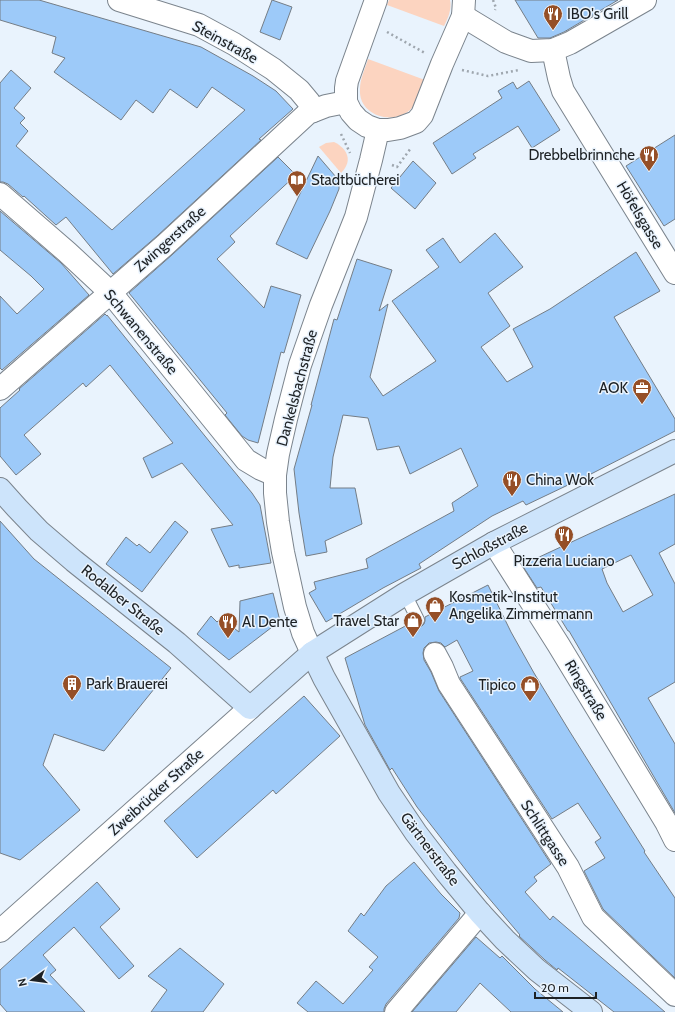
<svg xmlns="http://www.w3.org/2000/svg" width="675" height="1012" font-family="Cabin,sans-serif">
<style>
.green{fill:#fcd4c0}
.building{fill:#9dcaf9;stroke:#747d86;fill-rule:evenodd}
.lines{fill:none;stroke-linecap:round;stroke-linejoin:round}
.service-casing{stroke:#7b848d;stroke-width:14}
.minor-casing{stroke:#7b848d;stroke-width:24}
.tertiary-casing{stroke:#7b848d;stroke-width:24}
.secondary-casing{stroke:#7b848d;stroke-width:24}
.path{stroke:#9ea6ae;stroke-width:2.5;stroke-dasharray:2 3;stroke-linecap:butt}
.service{stroke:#fff;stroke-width:12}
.minor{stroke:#fff;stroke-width:22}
.tertiary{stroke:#fff;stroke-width:22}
.secondary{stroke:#cde4fb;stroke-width:22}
.labels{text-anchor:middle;stroke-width:3;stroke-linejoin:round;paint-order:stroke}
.poi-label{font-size:15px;fill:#1d2124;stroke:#e9f3fd;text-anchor:start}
.street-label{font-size:15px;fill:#1d2124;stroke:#e9f3fd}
</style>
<rect width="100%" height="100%" fill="#e9f3fd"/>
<g class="green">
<path d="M389,0H450C452,9 448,18 444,26L387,5Z"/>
<path d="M368,59L425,80C421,90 418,103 410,110C392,126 358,115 360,89C360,79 365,69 368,59Z"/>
<path d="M334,142C348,149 353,161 341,173L319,147L326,143Z"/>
</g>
<g class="building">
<polygon points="0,0 39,0 201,47 253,76 276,91 293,109 259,139 261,140 157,236 113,274 66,217 56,225 24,196 23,197 8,184 3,182 0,182 0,83 11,70 31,88 14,108 25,118 20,123 28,131 16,146 112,230 245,110 212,87 197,108 170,89 153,113 136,100 121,120 54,72 65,58 52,53 56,37 0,20"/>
<polygon points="272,0 292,7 280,40 260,32"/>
<polygon points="515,0 618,0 564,32 550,38 538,38"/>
<polygon points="529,81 560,130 532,148 518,126 473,154 476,158 452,174 433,143 502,98 498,91 513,82 517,89"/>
<polygon points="675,135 675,219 664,226 626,166"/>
<polygon points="318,156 336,177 339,183 339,189 330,211 307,259 276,244"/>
<polygon points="278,157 296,175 230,236 235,242 217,259 264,308 271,286 301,295 284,353 281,352 258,443 248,440 242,436 225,415 227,413 129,293 173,254"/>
<polygon points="413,161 436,183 415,209 391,188"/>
<polygon points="0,211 61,263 89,295 2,370 0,368 0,296 17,314 44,289 31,276 0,250"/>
<polygon points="495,233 523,267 488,293 510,326 481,347 507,382 533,367 513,329 550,309 636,252 660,291 614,317 675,419 675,431 589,475 526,505 523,501 492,516 419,564 421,568 383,588 326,622 309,593 316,589 314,582 368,568 366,559 454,511 452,503 478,486 461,448 410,474 399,446 377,450 368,418 343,415 333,457 330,488 355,488 362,524 325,541 327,552 306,556 299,513 294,469 312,405 311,405 334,319 337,320 357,259 392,270 379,311 388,304 370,377 383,396 436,361 392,301 439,267 426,250 443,238 460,263"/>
<polygon points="105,314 107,316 107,315 209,441 252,493 260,505 271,563 239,568 239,565 229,567 211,529 233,525 182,463 152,478 143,458 173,443 110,365 86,387 83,383 24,435 41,454 16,475 0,456 0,408 20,390 19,389"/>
<path d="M675,494V544L659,553L675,584V682L648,698L675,744V813L569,631H568L541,587L537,588L522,565ZM631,555L653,595L623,612L607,583L602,569Z"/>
<polygon points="0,521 34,559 171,668 104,751 54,734 43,765 80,810 20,860 0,853"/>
<polygon points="175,521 188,532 142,592 106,564 126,537 137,546 139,544 150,553"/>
<polygon points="488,585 511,632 534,673 570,732 645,851 644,852 675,898 675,978 603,909 584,871 605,858 595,842 601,838 578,803 552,819 460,678 460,677 473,671 457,640 445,647 441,643 436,642 429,643 424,648 423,653 424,660 431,672 439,691 551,864 534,877 537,881 525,892 550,920 553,916 665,1012 614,1012 558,968 557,970 545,960 519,936 520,935 476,883 417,807 392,768 390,770 365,725 345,658 411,623 414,626 417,627 422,626 424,624 425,621 425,617"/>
<polygon points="273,593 280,621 229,660 197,634 211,616 217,622 221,618 239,632 240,601"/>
<polygon points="304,696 340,736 276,794 273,790 197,858 164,821"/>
<polygon points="414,862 441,894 460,913 459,918 386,1004 384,1009 384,1012 308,1012 297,1003 316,981 343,1004 373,970 369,967 378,957 348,931 361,913 364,916 386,886"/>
<polygon points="97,882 120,909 100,927 134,966 119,979 74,927 43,955 56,970 50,975 85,1012 7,1012 0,1004 0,970"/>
<polygon points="476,937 500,958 502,956 535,989 563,1012 511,1012 480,983 456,1012 412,1012"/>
<polygon points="180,948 224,984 203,1012 151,1012 167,990 148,976"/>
</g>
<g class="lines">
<g class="service-casing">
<polyline id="service" points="405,594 418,620"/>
</g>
<g class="minor-casing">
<g id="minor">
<polyline points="119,0 199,25 234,44 273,69 299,90 309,102 313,111"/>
<polyline points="463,16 506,42 531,51 553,50 570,43 645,0"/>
<polyline points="553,50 559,78 563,91 675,273"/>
<polyline points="0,194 67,252 111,293 246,460 261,469 275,475"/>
<polyline points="0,389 165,245 308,113 326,106 346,102"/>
<polyline points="494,543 558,644 666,822 675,840"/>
<polyline points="435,654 442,667 449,684 568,867 593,917 675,995"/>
<polyline points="396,1012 480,913"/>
</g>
</g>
<g class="tertiary-casing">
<g id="tertiary">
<polyline points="376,0 347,81 346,88 346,102 351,112 358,120 367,126 378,130 388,130 400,128 416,122 422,115 442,64 463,16 464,0"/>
<polyline points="312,653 303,633 295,607 283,552 278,522 275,493 275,475 278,454 286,419 300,365 321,305 356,217 371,160 378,130"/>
<polyline points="0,931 250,708"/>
</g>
</g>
<g class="secondary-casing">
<g id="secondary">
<polyline points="0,489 17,508 39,531 74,561 177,643 250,708 312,653 405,594 494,543 675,451"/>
<polyline points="312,653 324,678 389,793 416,833 446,872 480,913 505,940 537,970 591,1012"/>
</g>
</g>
<g class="path">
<polyline points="493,0 496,8 495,10"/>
<polyline points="387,32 425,53"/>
<polyline points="462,70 488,76 519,70"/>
<polyline points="341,134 350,153"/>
<polyline points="392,165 397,167 411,148"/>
</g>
<use href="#service" class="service"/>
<use href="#minor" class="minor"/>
<use href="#tertiary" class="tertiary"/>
<use href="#secondary" class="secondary"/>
</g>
<defs>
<g id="restaurant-pin" transform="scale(1)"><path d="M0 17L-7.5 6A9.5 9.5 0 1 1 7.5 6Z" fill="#954f27" stroke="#e9f3fd"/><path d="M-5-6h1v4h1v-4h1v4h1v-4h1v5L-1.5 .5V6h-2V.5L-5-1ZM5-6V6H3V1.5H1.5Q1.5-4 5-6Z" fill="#fff"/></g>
<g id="library-pin" transform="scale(1)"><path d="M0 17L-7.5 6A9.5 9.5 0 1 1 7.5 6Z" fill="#954f27" stroke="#e9f3fd"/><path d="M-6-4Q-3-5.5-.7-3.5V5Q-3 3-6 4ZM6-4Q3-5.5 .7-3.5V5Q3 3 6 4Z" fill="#fff"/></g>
<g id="office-pin" transform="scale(1)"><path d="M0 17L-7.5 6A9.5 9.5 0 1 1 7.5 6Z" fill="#954f27" stroke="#e9f3fd"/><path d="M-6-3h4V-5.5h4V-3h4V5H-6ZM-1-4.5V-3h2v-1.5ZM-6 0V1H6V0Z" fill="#fff"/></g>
<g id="shop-pin" transform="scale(1)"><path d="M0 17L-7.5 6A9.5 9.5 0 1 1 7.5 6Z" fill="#954f27" stroke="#e9f3fd"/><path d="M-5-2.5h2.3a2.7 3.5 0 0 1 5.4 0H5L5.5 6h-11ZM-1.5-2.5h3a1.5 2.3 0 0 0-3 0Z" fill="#fff"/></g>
<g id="building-pin" transform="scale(1)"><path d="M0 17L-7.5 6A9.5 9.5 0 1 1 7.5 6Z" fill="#954f27" stroke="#e9f3fd"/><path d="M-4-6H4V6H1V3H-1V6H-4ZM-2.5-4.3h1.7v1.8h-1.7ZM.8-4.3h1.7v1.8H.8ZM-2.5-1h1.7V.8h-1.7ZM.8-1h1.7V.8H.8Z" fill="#fff"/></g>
</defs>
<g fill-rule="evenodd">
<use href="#restaurant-pin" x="553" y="14"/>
<use href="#restaurant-pin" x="649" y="155"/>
<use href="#library-pin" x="297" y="180"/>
<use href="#office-pin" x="642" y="388"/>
<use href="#restaurant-pin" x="512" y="480"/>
<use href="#restaurant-pin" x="564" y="535"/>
<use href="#shop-pin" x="435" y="606"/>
<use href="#shop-pin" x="413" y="621"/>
<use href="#restaurant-pin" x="228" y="622"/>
<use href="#building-pin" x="72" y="684"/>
<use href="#shop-pin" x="530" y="685"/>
</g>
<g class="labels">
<g class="poi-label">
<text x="567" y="19">IBO's Grill</text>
<text x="635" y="160" text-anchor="end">Drebbelbrinnche</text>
<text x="311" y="185">Stadtbücherei</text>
<text x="628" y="393" text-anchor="end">AOK</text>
<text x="526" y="485">China Wok</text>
<text x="564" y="566" text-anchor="middle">Pizzeria Luciano</text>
<text x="449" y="602">Kosmetik-Institut<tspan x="449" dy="17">Angelika Zimmermann</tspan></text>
<text x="399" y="626" text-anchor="end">Travel Star</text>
<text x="242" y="627">Al Dente</text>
<text x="86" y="689">Park Brauerei</text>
<text x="516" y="690" text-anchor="end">Tipico</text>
</g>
<g class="street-label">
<text transform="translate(225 42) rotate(29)" y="5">Steinstraße</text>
<text transform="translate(640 215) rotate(59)" y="5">Höfelsgasse</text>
<text transform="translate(170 239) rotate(-42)" y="5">Zwingerstraße</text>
<text transform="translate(141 332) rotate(50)" y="5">Schwanenstraße</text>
<text transform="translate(297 388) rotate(-75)" y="5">Dankelsbachstraße</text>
<text transform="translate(490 546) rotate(-28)" y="5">Schloßstraße</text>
<text transform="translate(123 600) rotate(39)" y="5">Rodalber Straße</text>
<text transform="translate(586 690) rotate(59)" y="5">Ringstraße</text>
<text transform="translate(156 792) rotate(-42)" y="5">Zweibrücker Straße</text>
<text transform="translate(545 833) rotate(57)" y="5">Schlittgasse</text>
<text transform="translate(430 849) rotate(53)" y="5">Gärtnerstraße</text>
</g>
</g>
<g transform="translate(32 980) rotate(256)" stroke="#e9f3fd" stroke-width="3" paint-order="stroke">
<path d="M0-3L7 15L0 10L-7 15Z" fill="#1d2124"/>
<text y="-6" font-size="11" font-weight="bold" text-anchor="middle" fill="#1d2124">N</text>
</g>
<path d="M535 992v6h61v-6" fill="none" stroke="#1d2124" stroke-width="2"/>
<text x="541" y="992" font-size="12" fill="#1d2124" stroke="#e9f3fd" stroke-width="3" paint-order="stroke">20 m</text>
</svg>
